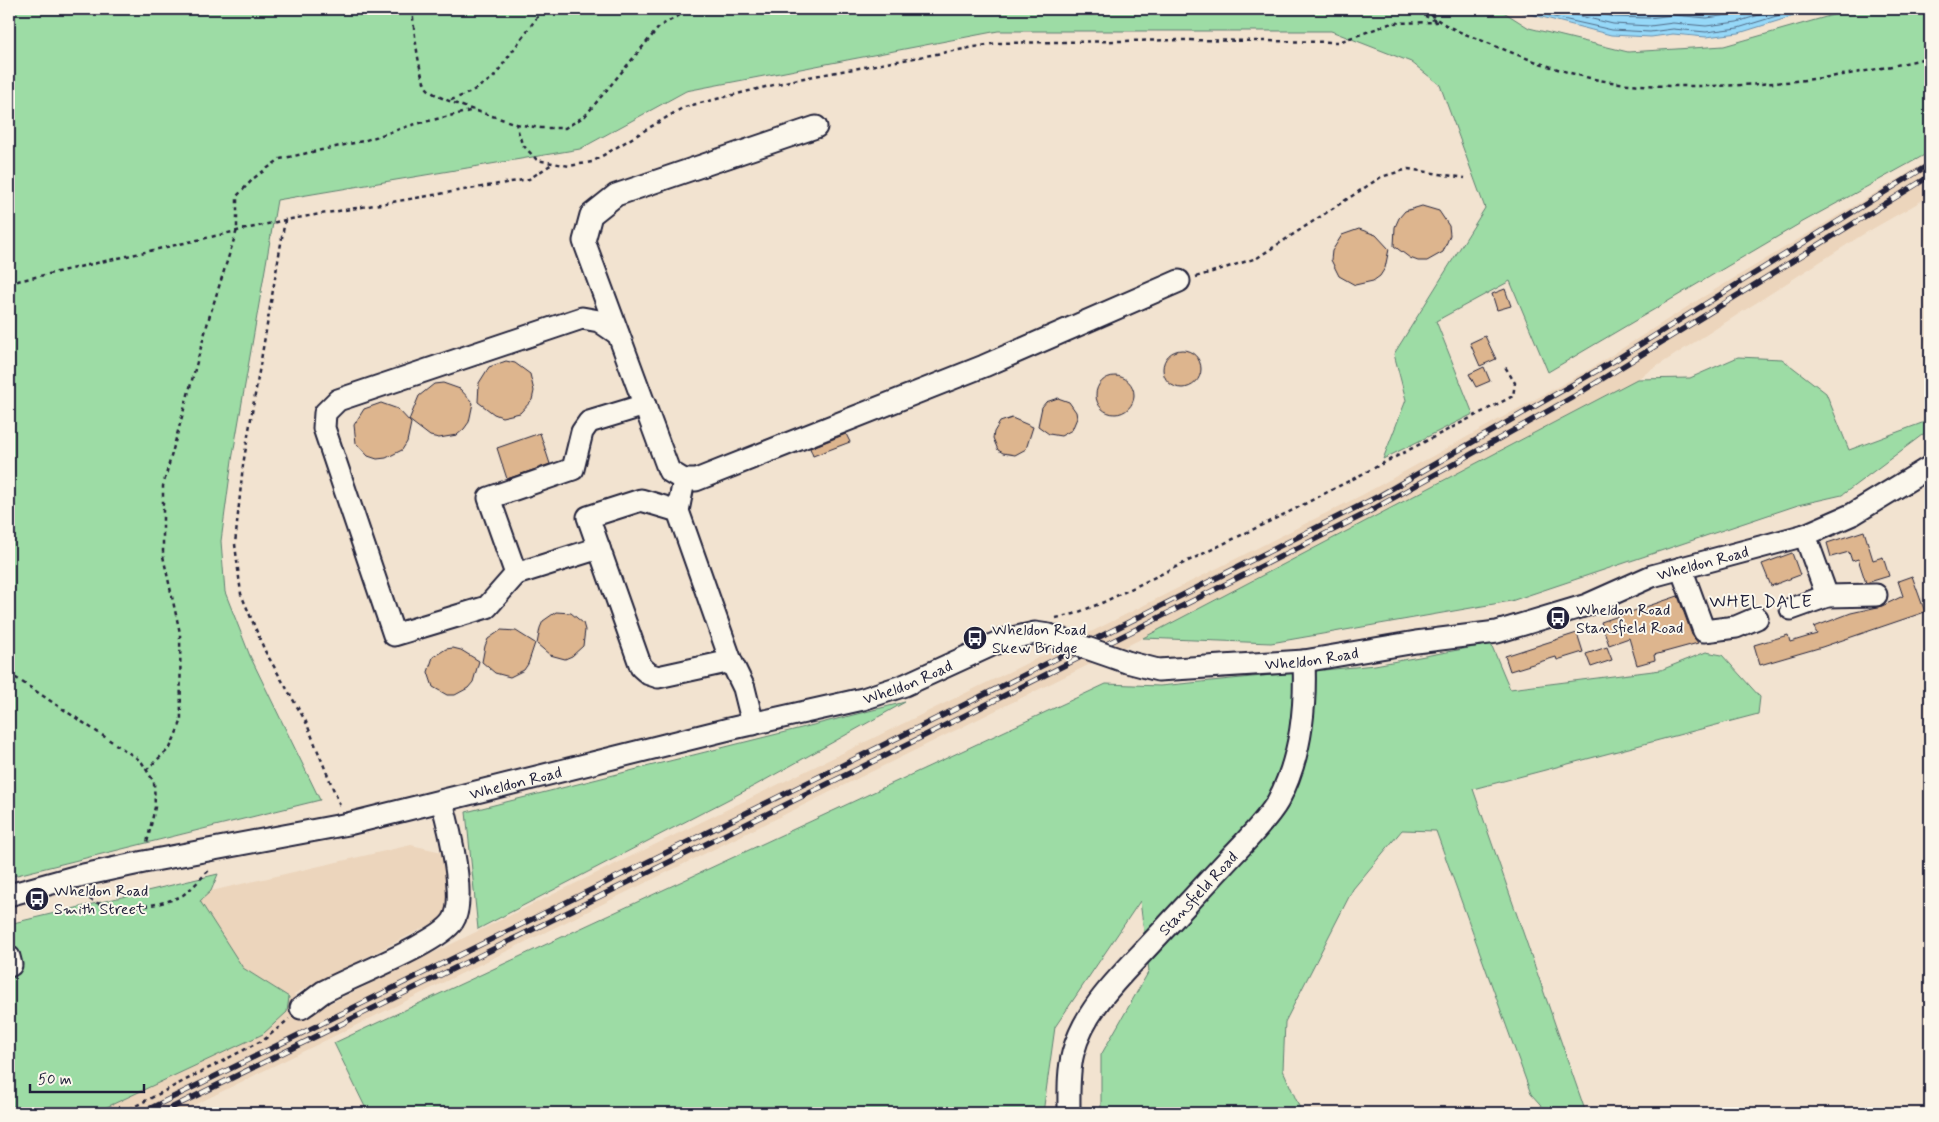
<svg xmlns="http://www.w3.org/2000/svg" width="1939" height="1122" font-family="Mynerve,sans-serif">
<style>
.built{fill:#ecd5bc}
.green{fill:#9ddca5;stroke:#607f70}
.water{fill:#96d8f8;stroke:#688fac}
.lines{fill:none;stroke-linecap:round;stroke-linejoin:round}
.shore{stroke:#506b87;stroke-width:1}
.building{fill:#ddb58e;stroke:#22223b}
.minor-casing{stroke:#22223b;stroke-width:25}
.path{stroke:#22223b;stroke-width:2.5;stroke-dasharray:4 4;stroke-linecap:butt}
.minor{stroke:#fbf7ec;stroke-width:21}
.rail-casing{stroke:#22223b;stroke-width:5.5}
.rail{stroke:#fbf7ec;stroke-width:4;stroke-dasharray:11;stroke-linecap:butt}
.minor-bridge-casing{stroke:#22223b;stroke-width:25;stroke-linecap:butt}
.minor-bridge{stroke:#fbf7ec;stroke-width:21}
.labels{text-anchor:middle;stroke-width:4;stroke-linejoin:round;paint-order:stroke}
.street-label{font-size:16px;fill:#22223b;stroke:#fbf7ec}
.poi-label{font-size:16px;fill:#22223b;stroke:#fbf7ec;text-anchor:start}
.neighbourhood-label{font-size:18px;letter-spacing:1px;fill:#22223b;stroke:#fbf7ec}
</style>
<rect width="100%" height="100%" fill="#f2e3d0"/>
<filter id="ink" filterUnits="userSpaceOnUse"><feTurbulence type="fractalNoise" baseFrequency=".02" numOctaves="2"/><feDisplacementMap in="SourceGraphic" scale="10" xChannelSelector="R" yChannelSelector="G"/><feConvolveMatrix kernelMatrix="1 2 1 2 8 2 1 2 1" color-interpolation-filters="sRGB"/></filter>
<g filter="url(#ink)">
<polygon class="built" points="1930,160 1930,196 1862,235 1637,379 1143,638 178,1113 9,1113 200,901 211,891 411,845 442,852 448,881 448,910 441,919 294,994 306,1015 1103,626 1364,494 1590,369 1698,300"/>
<g class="green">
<polygon points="9,9 1499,9 1529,28 1628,52 1724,46 1854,9 1930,9 1930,152 1799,224 1548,372 1510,281 1436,321 1473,414 1383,459 1406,400 1394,354 1485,208 1440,85 1411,62 1331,31 998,31 686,91 580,149 277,200 232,460 221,541 225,592 250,656 320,800 9,877"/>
<polygon points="1738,357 1782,359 1826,393 1849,450 1930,420 1930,429 1842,495 1798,505 1511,601 1271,643 1143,638 1637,379 1690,378"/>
<polygon points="1491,644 1510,689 1661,670 1706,652 1722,655 1760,697 1758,714 1473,789 1586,1113 1548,1113 1531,1094 1436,831 1402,830 1353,889 1285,1022 1283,1070 1302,1113 1101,1113 1101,1055 1149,971 1140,901 1055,1027 1043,1113 368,1113 334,1043 1106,684 1160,686 1375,665"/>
<polygon points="905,702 756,785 478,929 466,812"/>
<polygon points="218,874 211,891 200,901 243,968 289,997 287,1012 263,1034 94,1113 9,1113 9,924"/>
</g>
<polygon class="water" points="1511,9 1816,9 1739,33 1706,37 1673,34 1651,37 1611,35"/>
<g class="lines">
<g class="shore">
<polyline points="1532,9 1554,17 1612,30 1650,32 1673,29 1706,32 1738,28 1799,9"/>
<polyline points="1551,9 1613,24 1650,26 1673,23 1706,26 1737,22 1778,9"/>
<polyline points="1581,9 1615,17 1649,18 1673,15 1707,18 1735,14 1752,9"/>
</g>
</g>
<g class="building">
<polygon points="1422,206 1439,211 1449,226 1450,235 1443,252 1427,261 1418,261 1410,258 1394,246 1395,227 1399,218 1405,211"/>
<polygon points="1359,229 1376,235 1389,249 1385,268 1380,276 1373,281 1355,285 1339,276 1331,260 1332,251 1342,235"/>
<polygon points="1505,289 1511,306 1497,310 1492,294"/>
<polygon points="1485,336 1496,359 1480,366 1470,343"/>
<circle cx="1182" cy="369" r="19"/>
<polygon points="506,361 515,363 530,374 534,391 532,400 520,413 502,417 494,414 478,402 479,383 489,367"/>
<polygon points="1484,367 1490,381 1476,387 1469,374"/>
<circle cx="1115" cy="395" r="19"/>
<polygon points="443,383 460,389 473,403 469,422 464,429 457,435 439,438 430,436 409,420 419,396 434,384"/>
<polygon points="1058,398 1069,402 1076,412 1077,418 1072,430 1061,436 1049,434 1038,426 1042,407 1046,402"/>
<polygon points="381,403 398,409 411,423 407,442 402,450 386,458 377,459 368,456 356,443 354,425 364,409"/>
<polygon points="1012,418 1033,427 1026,449 1015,455 1003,453 998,450 993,438 994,432 1000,422"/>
<polygon points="540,433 550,464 507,479 497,448"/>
<polygon points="846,434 850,442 813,456 810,448"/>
<polygon points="1864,531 1873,560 1883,557 1889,576 1866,583 1858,559 1852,561 1849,552 1831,557 1827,543"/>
<polygon points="1792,553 1800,575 1771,586 1762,564"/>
<polygon points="1912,576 1925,612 1822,647 1760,665 1754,645 1788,635 1790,642 1817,634 1814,627 1851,613 1882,606 1903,596 1898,581"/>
<polygon points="1678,596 1692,635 1698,643 1654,655 1655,660 1637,665 1629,638 1609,645 1601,622"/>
<polygon points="556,612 571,613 583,623 585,630 583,646 572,656 565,659 550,655 537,644 540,628 543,621"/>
<polygon points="501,630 516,631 535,643 528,664 524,670 510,677 495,673 482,662 485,646 488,639"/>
<polygon points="1577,633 1583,652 1557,660 1556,657 1510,671 1505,656"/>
<polygon points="1607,647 1612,660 1591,667 1586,654"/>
<polygon points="453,648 461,650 479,661 473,682 468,688 455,695 447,695 433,687 428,672 433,657 446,649"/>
</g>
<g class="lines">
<g class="minor-casing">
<g id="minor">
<polyline points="684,480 669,471 584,241 591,215 616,195 816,127"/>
<polyline points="678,511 641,500 588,517 641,667 649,674 658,677 731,661"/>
<polyline points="1805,535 1827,596"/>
<polyline points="599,548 516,574 489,498 573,469 582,432 589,422 645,405"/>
<polyline points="1681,568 1704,631 1736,627 1757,618"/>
<polyline points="516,574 487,607 394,635 324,428 325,413 338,400 582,318 599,321 618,334"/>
<polyline points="1791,609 1827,596 1876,595"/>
<path id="s1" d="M1127,662L1158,670L1304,661L1416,642L1497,632L1587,605L1652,576L1805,535L1853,514L1930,467"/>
<polyline points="753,724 744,688 731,661 678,511 684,480 696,480 984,366 1179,281"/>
<path id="s2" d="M9,895L74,877L144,862L348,824L729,729L863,699L905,685L1003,640L1035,633L1049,635"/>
<polyline points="9,957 11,965 9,966"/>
<path d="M301,1008C309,1003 316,997 323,992C350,977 439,943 453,921C467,900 449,827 442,802"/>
<path id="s3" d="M1069,1113C1069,1093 1068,1072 1073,1053C1085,1007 1124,973 1154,940C1179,913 1204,886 1229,859C1243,844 1268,819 1278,801C1301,758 1306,709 1304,661"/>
</g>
</g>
<g class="path">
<path d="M412,9C414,26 418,75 427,88C437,101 498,117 516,124L522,144L537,160L569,166L592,162L684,107L798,79L997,43L1184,40L1339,42L1392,23L1437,22"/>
<polyline points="1410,9 1436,21"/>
<path d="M1425,9C1444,29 1470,35 1495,46C1528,59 1564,73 1599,80C1626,85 1655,86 1682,86C1766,87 1849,78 1930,57"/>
<polyline points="451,100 469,93 493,78 543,9"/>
<polyline points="516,124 541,128 565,128 585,116 660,26 691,9"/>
<polyline points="285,220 243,465 235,544 241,594 265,651 306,722 341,808"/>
<polyline points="1196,277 1257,258 1381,177 1408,169 1465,178"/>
<polyline points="9,283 285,220 529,179 552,164"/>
<polyline points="1056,618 1074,614 1104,602 1289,512 1513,396 1515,383 1504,365"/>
<polyline points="9,646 16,678 141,761 154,782 155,807 147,843"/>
<polyline points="146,770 170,748 181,722 180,633 163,556 163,486 209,318 237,230 237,196 254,178 280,159 363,141 412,125 474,110"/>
<path d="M84,893C99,916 162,907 183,895C193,888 202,877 211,868"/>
<polyline points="122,1113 265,1039 289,1019"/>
</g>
<use href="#minor" class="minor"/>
<g class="rail-casing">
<g id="rail">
<polyline points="141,1113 1002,686 1379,496 1617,359 1930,164"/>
<polyline points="161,1113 882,757 1363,515 1573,397 1930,176"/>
</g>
</g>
<use href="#rail" class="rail"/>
<g class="minor-bridge-casing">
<polyline id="minor-bridge" points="1049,635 1127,662"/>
</g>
<use href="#minor-bridge" class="minor-bridge"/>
</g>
</g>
<defs>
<g id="bus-disc" transform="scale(1.25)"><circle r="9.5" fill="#22223b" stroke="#fbf7ec"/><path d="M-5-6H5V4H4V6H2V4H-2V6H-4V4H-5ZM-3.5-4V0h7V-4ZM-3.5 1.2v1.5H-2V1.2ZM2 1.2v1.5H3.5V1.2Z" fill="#fff"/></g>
</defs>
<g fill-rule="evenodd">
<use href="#bus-disc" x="1558" y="618"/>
<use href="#bus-disc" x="975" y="638"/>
<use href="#bus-disc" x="37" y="899"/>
</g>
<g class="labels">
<g class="street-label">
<text dy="6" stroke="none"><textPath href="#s1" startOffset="591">Wheldon Road</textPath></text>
<text dy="6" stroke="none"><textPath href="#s1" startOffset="186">Wheldon Road</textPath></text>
<text dy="6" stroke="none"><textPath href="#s2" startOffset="924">Wheldon Road</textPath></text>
<text dy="6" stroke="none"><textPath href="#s2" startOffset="519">Wheldon Road</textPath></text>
<text dy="6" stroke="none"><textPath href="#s3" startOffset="265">Stansfield Road</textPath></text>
</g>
<g class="poi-label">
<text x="1576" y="615">Wheldon Road<tspan x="1576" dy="18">Stansfield Road</tspan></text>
<text x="992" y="635">Wheldon Road<tspan x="992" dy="18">Skew Bridge</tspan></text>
<text x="54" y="896">Wheldon Road<tspan x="54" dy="18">Smith Street</tspan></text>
</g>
<g class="neighbourhood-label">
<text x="1761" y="607">WHELDALE</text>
</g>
</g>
<rect width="1939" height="1122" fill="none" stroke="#fbf7ec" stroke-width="30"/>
<rect x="15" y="15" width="1909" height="1092" fill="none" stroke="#22223b" stroke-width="2" filter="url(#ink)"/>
<path d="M30 1084v8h114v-8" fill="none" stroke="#22223b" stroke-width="2.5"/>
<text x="38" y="1084" font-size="15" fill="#22223b" stroke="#fbf7ec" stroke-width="4" paint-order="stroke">50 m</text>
</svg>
